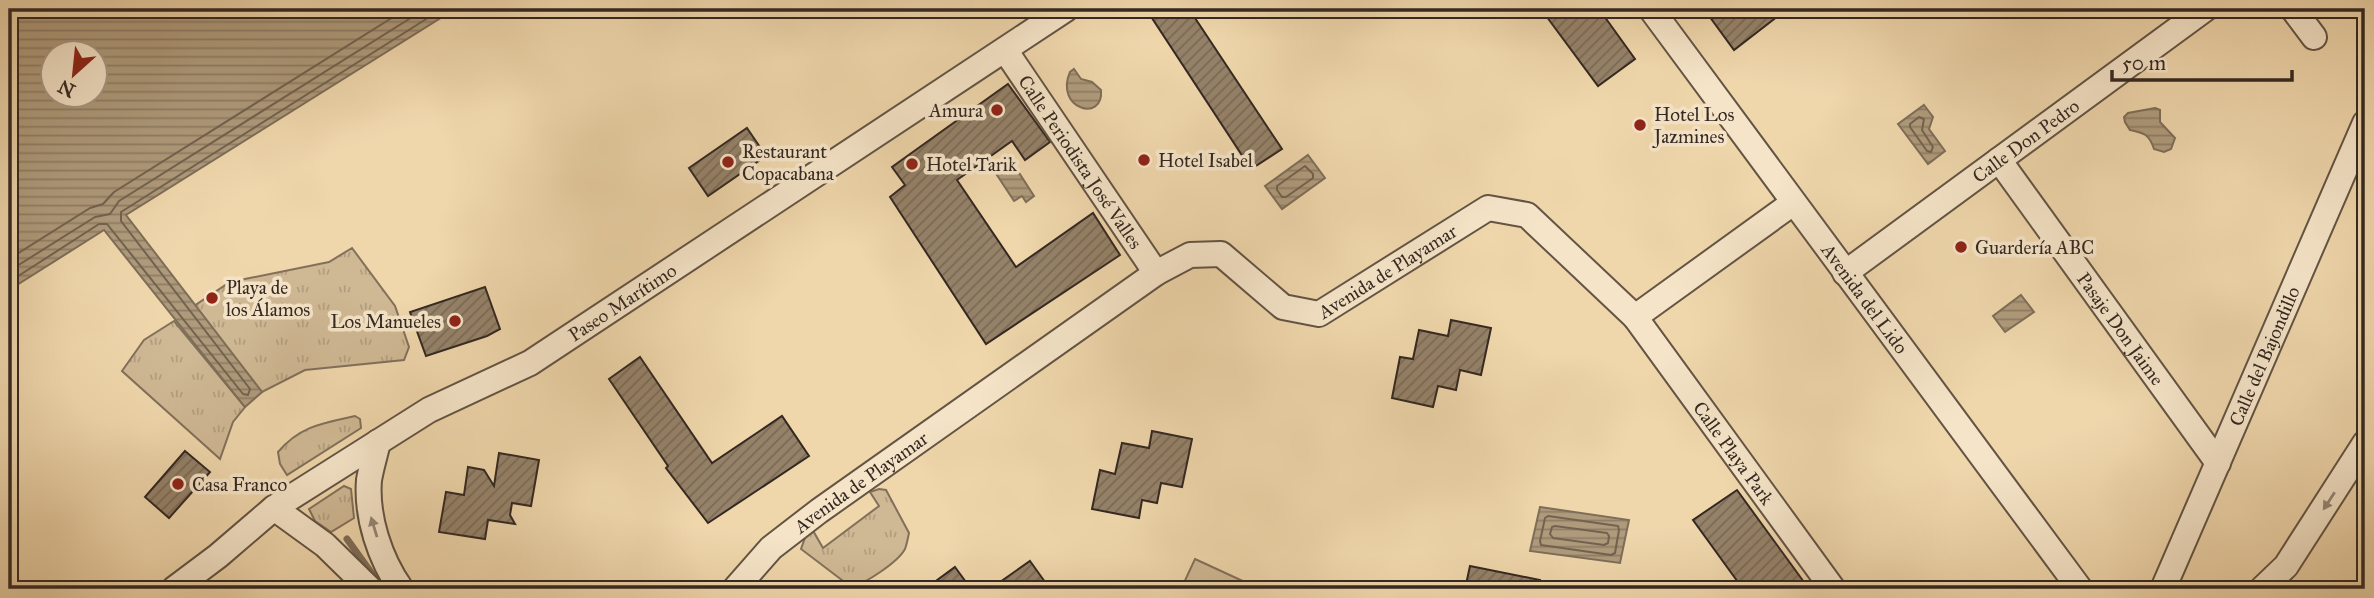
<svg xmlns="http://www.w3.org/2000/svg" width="2374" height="598" font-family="'IM FELL Great Primer',serif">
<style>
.grass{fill:url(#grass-tufts);stroke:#82705b;stroke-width:2}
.pitch{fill:#cfb894;stroke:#82705b;stroke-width:2}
.water{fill:url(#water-rules);stroke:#7e6d58;stroke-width:2;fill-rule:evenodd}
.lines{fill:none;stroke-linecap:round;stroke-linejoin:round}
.shore{stroke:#72624f;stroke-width:2}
.stream{stroke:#7e6d58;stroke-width:7}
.building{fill:url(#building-hatch);stroke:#342822;stroke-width:2}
.street-casing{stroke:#635444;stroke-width:28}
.street{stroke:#f5e4c8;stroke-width:24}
.oneway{fill:#948675}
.poi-dot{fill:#8f2418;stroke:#f5e4c8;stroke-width:2.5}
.labels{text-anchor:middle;stroke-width:7;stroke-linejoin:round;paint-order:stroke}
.poi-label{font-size:19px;fill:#342822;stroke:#f5e4c8;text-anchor:start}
.street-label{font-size:19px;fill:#342822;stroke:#f5e4c8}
</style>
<defs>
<pattern id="grass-tufts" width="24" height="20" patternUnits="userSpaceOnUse" patternTransform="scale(1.75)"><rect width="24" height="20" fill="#cfb894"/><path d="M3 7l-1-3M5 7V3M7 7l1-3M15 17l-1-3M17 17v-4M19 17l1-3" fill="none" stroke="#b29e7f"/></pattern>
<pattern id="water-rules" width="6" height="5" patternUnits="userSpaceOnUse" patternTransform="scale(1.75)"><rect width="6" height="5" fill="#af9b7c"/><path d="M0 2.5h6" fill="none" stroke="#8f7e65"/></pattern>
<pattern id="building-hatch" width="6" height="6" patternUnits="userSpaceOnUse" patternTransform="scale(1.75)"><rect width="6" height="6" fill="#958269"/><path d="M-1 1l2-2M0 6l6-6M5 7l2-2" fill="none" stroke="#7a6a56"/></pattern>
</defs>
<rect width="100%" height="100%" fill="#efd6ab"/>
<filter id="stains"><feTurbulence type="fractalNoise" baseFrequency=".00286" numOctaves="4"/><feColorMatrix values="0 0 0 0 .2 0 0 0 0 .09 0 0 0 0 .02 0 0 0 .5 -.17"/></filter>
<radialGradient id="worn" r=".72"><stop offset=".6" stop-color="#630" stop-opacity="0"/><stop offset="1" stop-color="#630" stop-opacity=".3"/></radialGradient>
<g class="grass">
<polygon points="352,248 395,306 409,347 404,360 305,370 262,392 194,306 230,282 329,262"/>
<polygon points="174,321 245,407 233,422 220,459 122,371 144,340"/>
<path d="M355,416L360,419L361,428L287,475L280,464L278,452C300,426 323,423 355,416Z"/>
<polygon points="344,486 351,489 354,518 331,532 315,521 309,509"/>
<path d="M879,489L886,490L909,533C908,537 907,544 905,549C898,562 865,584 851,587L801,549L806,535L812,529L823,548L879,506L870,492Z"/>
</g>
<polygon class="pitch" points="1195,559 1260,589 1261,589 1181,589"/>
<g class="water">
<path d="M9,9H455L126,215L262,392L245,407L104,230L9,290ZM94,52V94H52V52Z"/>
<path d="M1074,69L1081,79L1092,82L1101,90C1104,123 1054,109 1070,72Z"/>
<polygon points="1924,105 1933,117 1929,129 1945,151 1928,164 1898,124"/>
<path d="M2155,108L2160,110V122L2175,138L2171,149L2164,152L2154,149C2149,134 2144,133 2130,130L2125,122L2124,117L2128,113Z"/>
<polygon points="1308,155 1325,178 1282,209 1265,186"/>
<polygon points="1012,162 1034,196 1026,202 1022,196 1014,201 995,172"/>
<polygon points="2021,295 2034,312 2005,332 1993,316"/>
<polygon points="1540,507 1629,520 1620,563 1530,551"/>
</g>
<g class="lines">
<g class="shore">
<polygon points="1919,117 1924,119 1922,130 1933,147 1931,152 1927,151 1910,127 1910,124"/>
<polygon points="1305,166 1313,174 1313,178 1286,197 1282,197 1277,190 1277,186"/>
<polyline points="9,259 90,208 103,204 114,192 406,9"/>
<polyline points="9,271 95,217 110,214 119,201 425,9"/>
<polyline points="9,282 99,224 107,224 243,394 248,395 250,389 121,221 121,212 442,9"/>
<polygon points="1548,516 1618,526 1619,530 1615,553 1611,555 1541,545 1540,541 1545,518"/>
<polygon points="1555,526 1607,533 1609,536 1608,543 1604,545 1553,538 1550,534 1552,527"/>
</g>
<polyline class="stream" points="347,539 383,589"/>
</g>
<g class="building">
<polygon points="1160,9 1189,9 1282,149 1251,169 1150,15"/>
<polygon points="1541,9 1599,9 1635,59 1598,86"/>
<polygon points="1704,9 1787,9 1734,50"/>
<polygon points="1008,84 1050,142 1025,160 1012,141 957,180 1016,267 1093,213 1120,255 986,344 890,197 905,185 892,167"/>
<polygon points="747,128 766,156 708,196 689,168"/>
<polygon points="485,287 500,329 487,336 426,356 410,312"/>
<polygon points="1451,320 1491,328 1481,375 1460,370 1456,390 1438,386 1433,407 1392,398 1400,357 1413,359 1419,330 1448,336"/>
<polygon points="640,357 712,463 782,416 809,456 708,523 666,468 668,466 609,379"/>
<polygon points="1152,431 1192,439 1182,487 1161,483 1157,503 1142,500 1139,518 1092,509 1100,470 1115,474 1122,443 1149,448"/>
<polygon points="185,451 210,472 169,518 145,497"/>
<polygon points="499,453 539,460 531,506 512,503 510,515 515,524 488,520 485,539 439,532 446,492 464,495 468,467 484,470 494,486"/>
<polygon points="1737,490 1809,589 1743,589 1693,520"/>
<polygon points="1030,561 1050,589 990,589"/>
<polygon points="1470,566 1540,580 1539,589 1465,589"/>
<polygon points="955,567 971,589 925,589"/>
</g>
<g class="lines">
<g class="street-casing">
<g id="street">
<path id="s1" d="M1651,9L2080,589"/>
<polyline points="2293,9 2314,37"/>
<path id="s2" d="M1005,50L1156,273"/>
<path id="s3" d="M1999,160L2218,463"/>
<path id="s4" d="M1845,273L2205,9"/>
<path id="s5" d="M1635,317L1833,589"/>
<path d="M378,442C375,455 371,468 369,480C366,517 380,559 401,589"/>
<polyline points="274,508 325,545 370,589"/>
<path id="s6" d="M174,589L218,556L274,508L429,410L530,363L1066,9"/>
<path id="s7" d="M735,589L771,548L819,511L1156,273L1190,255L1221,254L1283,307L1319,314L1488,208L1527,215L1635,317L1793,203"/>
<path id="s8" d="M2163,589L2365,123"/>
<polyline points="2262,589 2286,566 2365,443"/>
</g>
</g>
<use href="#street" class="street"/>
</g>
<defs><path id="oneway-solid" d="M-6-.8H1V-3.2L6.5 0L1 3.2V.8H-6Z" transform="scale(1.75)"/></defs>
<g class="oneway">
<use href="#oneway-solid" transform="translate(2329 501) rotate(123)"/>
<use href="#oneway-solid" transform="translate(374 527) rotate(-107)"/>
</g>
<g class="poi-dot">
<circle cx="997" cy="110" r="7"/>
<circle cx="1640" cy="125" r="7"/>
<circle cx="1144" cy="160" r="7"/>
<circle cx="728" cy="162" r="7"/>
<circle cx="912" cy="164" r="7"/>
<circle cx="1961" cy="247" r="7"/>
<circle cx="212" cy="298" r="7"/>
<circle cx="455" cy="321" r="7"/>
<circle cx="178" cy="484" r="7"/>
</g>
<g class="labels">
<g class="poi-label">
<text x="983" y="117" text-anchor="end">Amura</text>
<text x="1654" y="121">Hotel Los<tspan x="1654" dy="22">Jazmines</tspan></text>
<text x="742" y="158">Restaurant<tspan x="742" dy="22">Copacabana</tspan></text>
<text x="1158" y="167">Hotel Isabel</text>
<text x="926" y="171">Hotel Tarik</text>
<text x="1975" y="254">Guardería ABC</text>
<text x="226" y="294">Playa de<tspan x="226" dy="22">los Álamos</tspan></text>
<text x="441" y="328" text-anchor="end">Los Manueles</text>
<text x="192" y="491">Casa Franco</text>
</g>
<g class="street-label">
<text dy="7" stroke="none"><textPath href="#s4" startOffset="224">Calle Don Pedro</textPath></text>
<text dy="7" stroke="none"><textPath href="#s2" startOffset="135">Calle Periodista José Valles</textPath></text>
<text dy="7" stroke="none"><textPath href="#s7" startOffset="796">Avenida de Playamar</textPath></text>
<text dy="7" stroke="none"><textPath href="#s1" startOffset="360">Avenida del Lido</textPath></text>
<text dy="7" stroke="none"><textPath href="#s6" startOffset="534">Paseo Marítimo</textPath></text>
<text dy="7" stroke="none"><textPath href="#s3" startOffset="208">Pasaje Don Jaime</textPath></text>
<text dy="7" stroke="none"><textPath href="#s8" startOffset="254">Calle del Bajondillo</textPath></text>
<text dy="7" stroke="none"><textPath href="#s5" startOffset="168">Calle Playa Park</textPath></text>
<text dy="7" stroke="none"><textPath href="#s7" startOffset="166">Avenida de Playamar</textPath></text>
</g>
</g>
<rect width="2374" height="598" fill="none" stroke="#efd6ab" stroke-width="35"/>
<rect x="10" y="10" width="2353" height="577" fill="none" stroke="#342822" stroke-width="3.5"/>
<rect x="18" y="18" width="2339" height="563" fill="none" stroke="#342822" stroke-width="2"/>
<g transform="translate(74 74) rotate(207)"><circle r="33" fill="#f5e4c8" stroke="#a89986" stroke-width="2"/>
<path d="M0-5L12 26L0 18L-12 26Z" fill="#8f2418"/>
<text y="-10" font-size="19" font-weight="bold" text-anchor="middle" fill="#342822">N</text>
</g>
<path d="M2112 70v10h180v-10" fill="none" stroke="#342822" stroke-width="3.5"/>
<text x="2122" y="70" font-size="21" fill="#342822" stroke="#f5e4c8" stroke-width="5" paint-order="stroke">50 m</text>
<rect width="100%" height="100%" filter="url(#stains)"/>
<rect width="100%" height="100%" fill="url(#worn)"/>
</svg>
